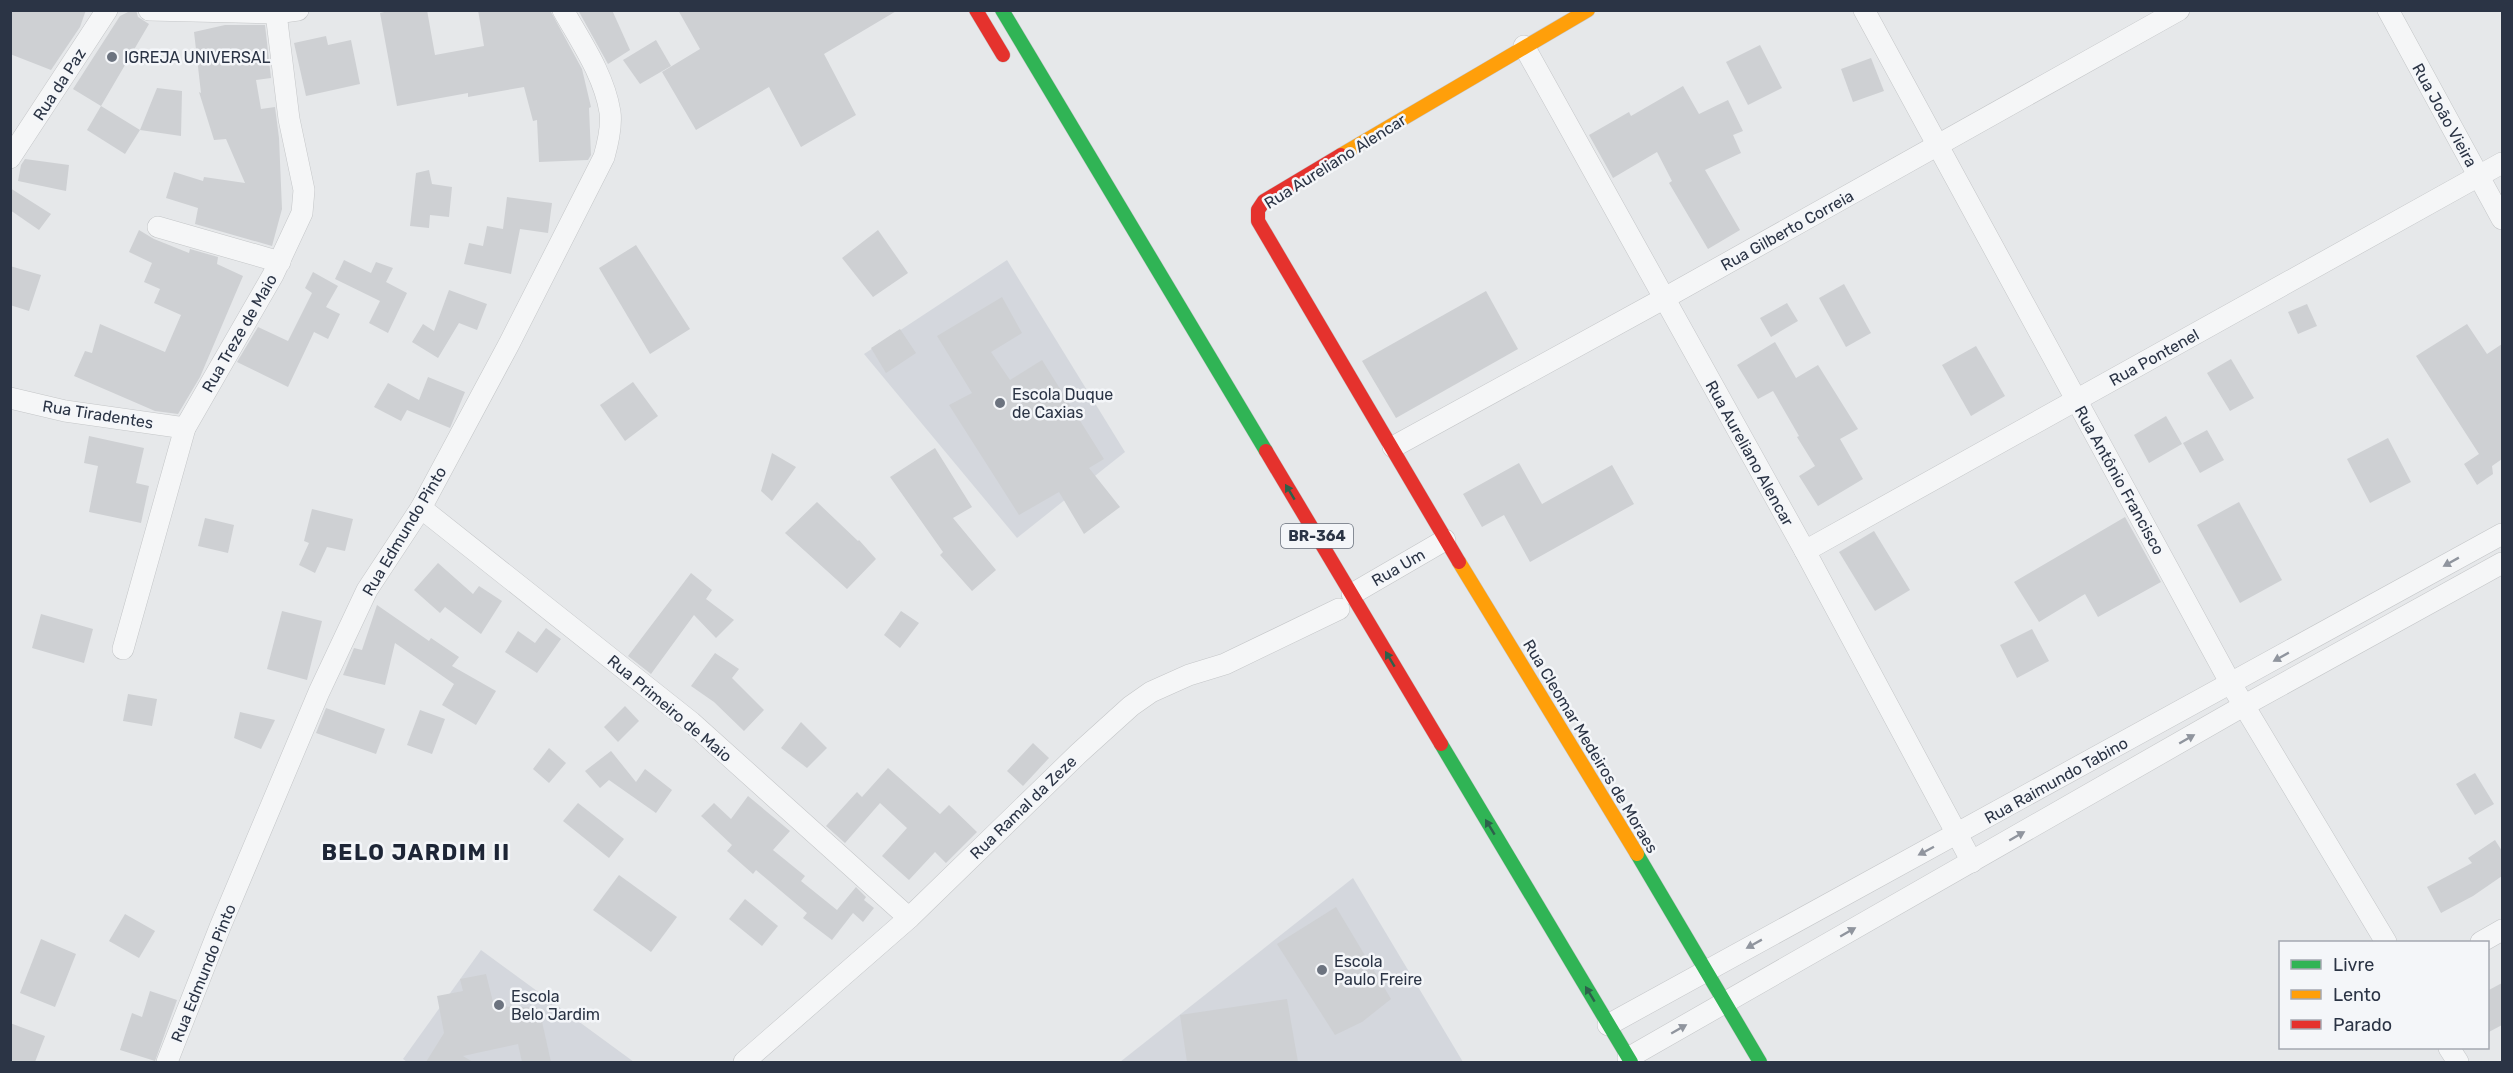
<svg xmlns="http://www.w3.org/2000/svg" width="2513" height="1073" font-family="Rubik,sans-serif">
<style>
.built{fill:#d4d7dd}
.building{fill:#ced0d3}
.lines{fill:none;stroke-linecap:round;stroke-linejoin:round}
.street-casing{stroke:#c4c6c8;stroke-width:22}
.fast-casing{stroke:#c4c6c8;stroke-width:15}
.slow-casing{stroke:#c4c6c8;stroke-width:15}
.jam-casing{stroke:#c4c6c8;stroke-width:15}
.street{stroke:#f5f6f7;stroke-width:21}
.fast{stroke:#30b455;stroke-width:14}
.slow{stroke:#ff9f0a;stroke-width:14}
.jam{stroke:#e5322d;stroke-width:14}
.oneway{fill:#2d614b}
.oneway2{fill:#90959e}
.poi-dot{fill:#6c737f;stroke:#f4f6f9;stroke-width:2}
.labels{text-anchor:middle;stroke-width:5;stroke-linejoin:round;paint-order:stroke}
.shield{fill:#f4f6f9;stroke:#676e7b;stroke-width:1.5}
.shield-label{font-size:15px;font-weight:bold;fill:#2b3445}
.poi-label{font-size:16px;fill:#2b3445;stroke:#f4f6f9;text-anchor:start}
.street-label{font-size:16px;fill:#2b3445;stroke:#f4f6f9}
.district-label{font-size:22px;font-weight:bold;letter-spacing:1.5px;fill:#1d2536;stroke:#f4f6f9}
</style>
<rect width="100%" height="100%" fill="#e6e8ea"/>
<g class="built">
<polygon points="1007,260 1125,452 1017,538 864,354"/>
<polygon points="1353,878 1463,1062 1120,1062"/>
<polygon points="481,950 634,1062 407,1062 403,1059"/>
</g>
<g class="building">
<polygon points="10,10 86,10 80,27 51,70 10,54"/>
<polygon points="132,10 136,10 138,17 149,24 101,106 73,89 120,16"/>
<polygon points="393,10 427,10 435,55 484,46 478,10 550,10 582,69 591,107 589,108 591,155 588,160 539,162 537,120 533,121 524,87 468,97 468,93 397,106 380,13"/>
<polygon points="578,10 612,10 630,50 608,64"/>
<polygon points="678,10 898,10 824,54 856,115 801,147 769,87 696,130 662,72 700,49"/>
<polygon points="225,25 265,25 271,78 256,80 261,109 275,107 279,138 282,209 272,246 195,224 198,208 166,198 174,172 203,181 204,177 245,183 226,139 214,140 199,92 201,93 194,32"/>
<polygon points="326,36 328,45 351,40 360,84 306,96 294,43"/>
<polygon points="656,40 671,66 640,84 623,60"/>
<polygon points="1760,45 1782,88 1748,105 1726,62"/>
<polygon points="1871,58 1884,91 1853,102 1841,69"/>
<polygon points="1683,86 1699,114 1728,100 1743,131 1733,135 1741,153 1705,170 1740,230 1708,249 1669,183 1672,181 1657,152 1613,178 1589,135 1629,112 1631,116"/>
<polygon points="157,88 182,91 181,136 140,130"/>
<polygon points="101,106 140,130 125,154 87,130"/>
<polygon points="25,159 69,165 66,191 18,181 21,165"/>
<polygon points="429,170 432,184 452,187 449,217 430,215 429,228 410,226 416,173"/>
<polygon points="10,188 51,214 39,230 10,210"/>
<polygon points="507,197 552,203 548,233 520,229 511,274 464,264 469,243 483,246 487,226 503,229"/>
<polygon points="139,230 154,239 189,253 190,249 218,257 217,264 243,276 200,377 178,414 155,411 74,376 85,351 92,353 100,324 165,352 181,315 154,303 160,289 144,282 152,263 129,252"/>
<polygon points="878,230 908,273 873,297 842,258"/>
<polygon points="636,245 690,329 650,354 599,268"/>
<polygon points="344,260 371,273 376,262 393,268 386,282 407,293 388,333 369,323 380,301 335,279"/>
<polygon points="10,266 41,275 29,311 10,305"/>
<polygon points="313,272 338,286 326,307 340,314 328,339 314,332 288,387 237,362 258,327 288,341 312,293 305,288"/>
<polygon points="1844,284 1871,333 1846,347 1819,298"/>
<polygon points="449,290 487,304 477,330 459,323 438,358 412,342 423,324 434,331"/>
<polygon points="1486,291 1518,349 1396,418 1362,361"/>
<polygon points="1002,297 1022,333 991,352 1010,380 1042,360 1104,459 1089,468 1120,507 1084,534 1059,492 1019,515 949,405 972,393 937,336"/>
<polygon points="1787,303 1798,321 1771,337 1760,318"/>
<polygon points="2307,304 2317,326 2298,334 2288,312"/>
<polygon points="2467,324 2487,354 2502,344 2502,459 2492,466 2493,474 2477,485 2464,464 2479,454 2416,356"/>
<polygon points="900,329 916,353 886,373 871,348"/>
<polygon points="1775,342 1796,378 1818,365 1858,429 1840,439 1863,479 1818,506 1799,476 1815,466 1797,437 1799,436 1773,391 1758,399 1737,365"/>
<polygon points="1976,346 2005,396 1971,416 1942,365"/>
<polygon points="2231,359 2254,398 2230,411 2207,373"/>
<polygon points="428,377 465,392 450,428 407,410 401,421 374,407 388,383 419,400"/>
<polygon points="633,382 658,416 625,441 600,405"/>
<polygon points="2166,416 2182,444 2149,463 2134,435"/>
<polygon points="2207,430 2224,460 2200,473 2183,443"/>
<polygon points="89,436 144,448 136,483 149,486 141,523 89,512 98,466 84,463"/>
<polygon points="2388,438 2411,482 2370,503 2347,459"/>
<polygon points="935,448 972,507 953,518 996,570 972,591 940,555 943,552 890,477"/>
<polygon points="772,453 796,467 772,501 761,491"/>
<polygon points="1519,463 1542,504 1612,465 1634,504 1530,562 1504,515 1482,527 1463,494"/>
<polygon points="817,502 858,541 859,540 876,559 847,589 785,533"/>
<polygon points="2239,502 2282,580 2240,603 2197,525"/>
<polygon points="312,509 353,519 345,551 327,547 315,573 299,565 309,543 304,541"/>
<polygon points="2125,517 2161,582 2098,617 2085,594 2039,622 2014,582"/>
<polygon points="205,518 234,525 228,553 198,546"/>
<polygon points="1874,531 1910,590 1875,611 1839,552"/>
<polygon points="438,563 473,594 479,586 502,601 481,634 445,607 440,613 414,590"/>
<polygon points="691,573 712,590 706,599 734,620 716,638 694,615 651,674 628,656"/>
<polygon points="377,605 429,641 431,638 459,657 452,666 496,691 476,725 442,705 454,684 395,643 385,685 343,675 354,648 362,650"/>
<polygon points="282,611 322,621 307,680 267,669"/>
<polygon points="901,611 919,623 900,648 884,635"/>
<polygon points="41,614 93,629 84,663 32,648"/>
<polygon points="546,628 561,639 537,673 505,652 518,631 535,643"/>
<polygon points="2032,629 2049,661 2017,678 2000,645"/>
<polygon points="715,653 739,669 732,678 764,710 744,731 714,702 691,686"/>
<polygon points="128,694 157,699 152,726 123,721"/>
<polygon points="625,706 639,721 618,742 604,727"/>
<polygon points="326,708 385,729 376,754 316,733"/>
<polygon points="420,710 445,719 432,754 407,745"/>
<polygon points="240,712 275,720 261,749 234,738"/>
<polygon points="801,722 827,748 807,768 781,748"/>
<polygon points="1033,743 1049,758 1023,786 1007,771"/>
<polygon points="549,748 566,763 549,783 533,769"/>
<polygon points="611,751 636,782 645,769 672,790 656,813 609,780 600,788 585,771"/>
<polygon points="888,768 940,814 949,805 977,832 946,863 935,852 909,880 882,856 907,828 880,803 845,843 826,826 857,792 862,797"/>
<polygon points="2475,773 2494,804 2475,815 2456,784"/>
<polygon points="748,796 790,831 773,850 805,876 801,881 837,910 856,887 866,897 864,900 874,908 863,922 853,913 832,940 803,918 807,913 756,870 753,874 727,851 732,845 701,816 714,803 731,819"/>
<polygon points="578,803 624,839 609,858 563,821"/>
<polygon points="2495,840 2502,851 2502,876 2473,896 2441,913 2427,887 2472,863 2468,858"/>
<polygon points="619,875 677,917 651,952 593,910"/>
<polygon points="745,899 778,926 762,946 729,919"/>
<polygon points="1336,907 1391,999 1362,1022 1335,1035 1277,944"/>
<polygon points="125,914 155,931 139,958 109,941"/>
<polygon points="41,939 76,954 55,1007 20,993"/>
<polygon points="486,974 494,1006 539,1008 551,1062 522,1062 518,1044 463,1056 473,1062 426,1062 444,1033 437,996 463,991 460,979"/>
<polygon points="2502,983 2502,1025 2487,1033 2487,991"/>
<polygon points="150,991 177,1000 155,1061 120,1050 132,1013 142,1017"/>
<polygon points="1287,999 1298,1062 1187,1062 1180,1015"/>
<polygon points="10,1023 45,1036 35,1062 10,1062"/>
</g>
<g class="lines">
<g class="street-casing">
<g id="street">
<polyline points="149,10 276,13 298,10"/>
<polyline points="1864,10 2231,684 2386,942"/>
<polyline points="2388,10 2502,219"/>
<polyline points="1524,46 1805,551 1972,862"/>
<polyline points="10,158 107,10"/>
<polyline points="158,227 280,262"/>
<polyline points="10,398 65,411 185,428"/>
<polyline points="1393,447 1663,299 2179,10"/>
<polyline points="421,508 691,722 909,918"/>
<polyline points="1805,551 2502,163"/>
<polyline points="1352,594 1445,540"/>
<polyline points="123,649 185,428 273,275 302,213 304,190 289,119 276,13"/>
<polyline points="2481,942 2502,930"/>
<polyline points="1608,1025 2502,534"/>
<polyline points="2449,1048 2458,1062"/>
<polyline points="1628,1058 2245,705 2502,563"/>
<path d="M167,1062L220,927L319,692L367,590L421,508L509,344L604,157C608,143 612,127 610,112C604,75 581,42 563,10"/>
<polyline points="744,1062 909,918 1079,753 1131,706 1151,692 1189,675 1225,664 1339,609"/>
</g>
</g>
<g class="fast-casing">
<g id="fast">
<polyline points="1002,10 1266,451"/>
<polyline points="1441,744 1631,1062"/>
<polyline points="1637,854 1760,1062"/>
</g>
</g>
<g class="slow-casing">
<g id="slow">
<polyline points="1341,155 1588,10"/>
<polyline points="1459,562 1637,854"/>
</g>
</g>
<g class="jam-casing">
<g id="jam">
<polyline points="976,10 1003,55"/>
<polyline points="1341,155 1264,201 1258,210 1258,221 1459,562"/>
<polyline points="1266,451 1441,744"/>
</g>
</g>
<use href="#street" class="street"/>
<use href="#fast" class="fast"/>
<use href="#slow" class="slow"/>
<use href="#jam" class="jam"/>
</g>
<defs><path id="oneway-solid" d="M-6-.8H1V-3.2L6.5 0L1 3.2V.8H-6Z" transform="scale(1.5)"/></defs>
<g class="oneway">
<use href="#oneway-solid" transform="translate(1290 492) rotate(-121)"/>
<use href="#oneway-solid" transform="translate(1390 659) rotate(-121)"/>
<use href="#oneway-solid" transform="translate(1490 827) rotate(-121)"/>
<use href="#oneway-solid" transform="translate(1590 994) rotate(-121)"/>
</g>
<g class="oneway2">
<use href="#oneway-solid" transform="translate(2451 562) rotate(151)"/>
<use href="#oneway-solid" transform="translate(2281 657) rotate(151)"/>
<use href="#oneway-solid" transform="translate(2187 739) rotate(-30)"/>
<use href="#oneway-solid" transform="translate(2017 836) rotate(-30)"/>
<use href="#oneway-solid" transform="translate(1926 851) rotate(152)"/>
<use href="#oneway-solid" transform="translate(1848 932) rotate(-30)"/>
<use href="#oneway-solid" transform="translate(1754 944) rotate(151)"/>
<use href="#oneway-solid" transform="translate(1679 1029) rotate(-30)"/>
</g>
<g class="poi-dot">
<circle cx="112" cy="57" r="6"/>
<circle cx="1000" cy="403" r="6"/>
<circle cx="1322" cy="970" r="6"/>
<circle cx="499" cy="1005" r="6"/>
</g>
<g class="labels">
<rect class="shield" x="1281" y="524" width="72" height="24" rx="4.5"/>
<g class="shield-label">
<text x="1317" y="541">BR-364</text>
</g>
<g class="poi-label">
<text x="124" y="63">IGREJA UNIVERSAL</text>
<text x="1012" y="400">Escola Duque<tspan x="1012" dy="18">de Caxias</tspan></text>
<text x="1334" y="967">Escola<tspan x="1334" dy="18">Paulo Freire</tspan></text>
<text x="511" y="1002">Escola<tspan x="511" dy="18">Belo Jardim</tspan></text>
</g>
<g class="street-label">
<text transform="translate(59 84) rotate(-57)" y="6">Rua da Paz</text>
<text transform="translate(2445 115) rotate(61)" y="6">Rua João Vieira</text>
<text transform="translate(1335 161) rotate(-32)" y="6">Rua Aureliano Alencar</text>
<text transform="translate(1787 230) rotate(-29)" y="6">Rua Gilberto Correia</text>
<text transform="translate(239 333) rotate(-60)" y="6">Rua Treze de Maio</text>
<text transform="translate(2154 357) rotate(-29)" y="6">Rua Pontenel</text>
<text transform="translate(98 414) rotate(9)" y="6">Rua Tiradentes</text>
<text transform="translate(1750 453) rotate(61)" y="6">Rua Aureliano Alencar</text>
<text transform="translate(2120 480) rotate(61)" y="6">Rua Antônio Francisco</text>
<text transform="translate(404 531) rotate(-59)" y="6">Rua Edmundo Pinto</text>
<text transform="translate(1398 567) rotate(-30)" y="6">Rua Um</text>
<text transform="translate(670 708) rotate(40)" y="6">Rua Primeiro de Maio</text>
<text transform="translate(1591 746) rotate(59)" y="6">Rua Cleomar Medeiros de Moraes</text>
<text transform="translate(2056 780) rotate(-29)" y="6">Rua Raimundo Tabino</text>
<text transform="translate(1023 807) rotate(-44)" y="6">Rua Ramal da Zeze</text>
<text transform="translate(203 973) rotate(-68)" y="6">Rua Edmundo Pinto</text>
</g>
<g class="district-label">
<text x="416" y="860">BELO JARDIM II</text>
</g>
</g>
<rect width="2513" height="1073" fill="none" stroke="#2b3445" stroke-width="24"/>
<rect x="2279" y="941" width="210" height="108" fill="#f4f6f9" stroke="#a4a8b1" stroke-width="1.5"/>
<rect x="2291" y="960" width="30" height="9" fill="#30b455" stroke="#a4a8b1" stroke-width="1.5"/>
<text x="2333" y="971" font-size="18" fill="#2b3445">Livre</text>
<rect x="2291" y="990" width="30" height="9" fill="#ff9f0a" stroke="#a4a8b1" stroke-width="1.5"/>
<text x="2333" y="1001" font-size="18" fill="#2b3445">Lento</text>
<rect x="2291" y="1020" width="30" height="9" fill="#e5322d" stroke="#a4a8b1" stroke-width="1.5"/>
<text x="2333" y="1031" font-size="18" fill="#2b3445">Parado</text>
</svg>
